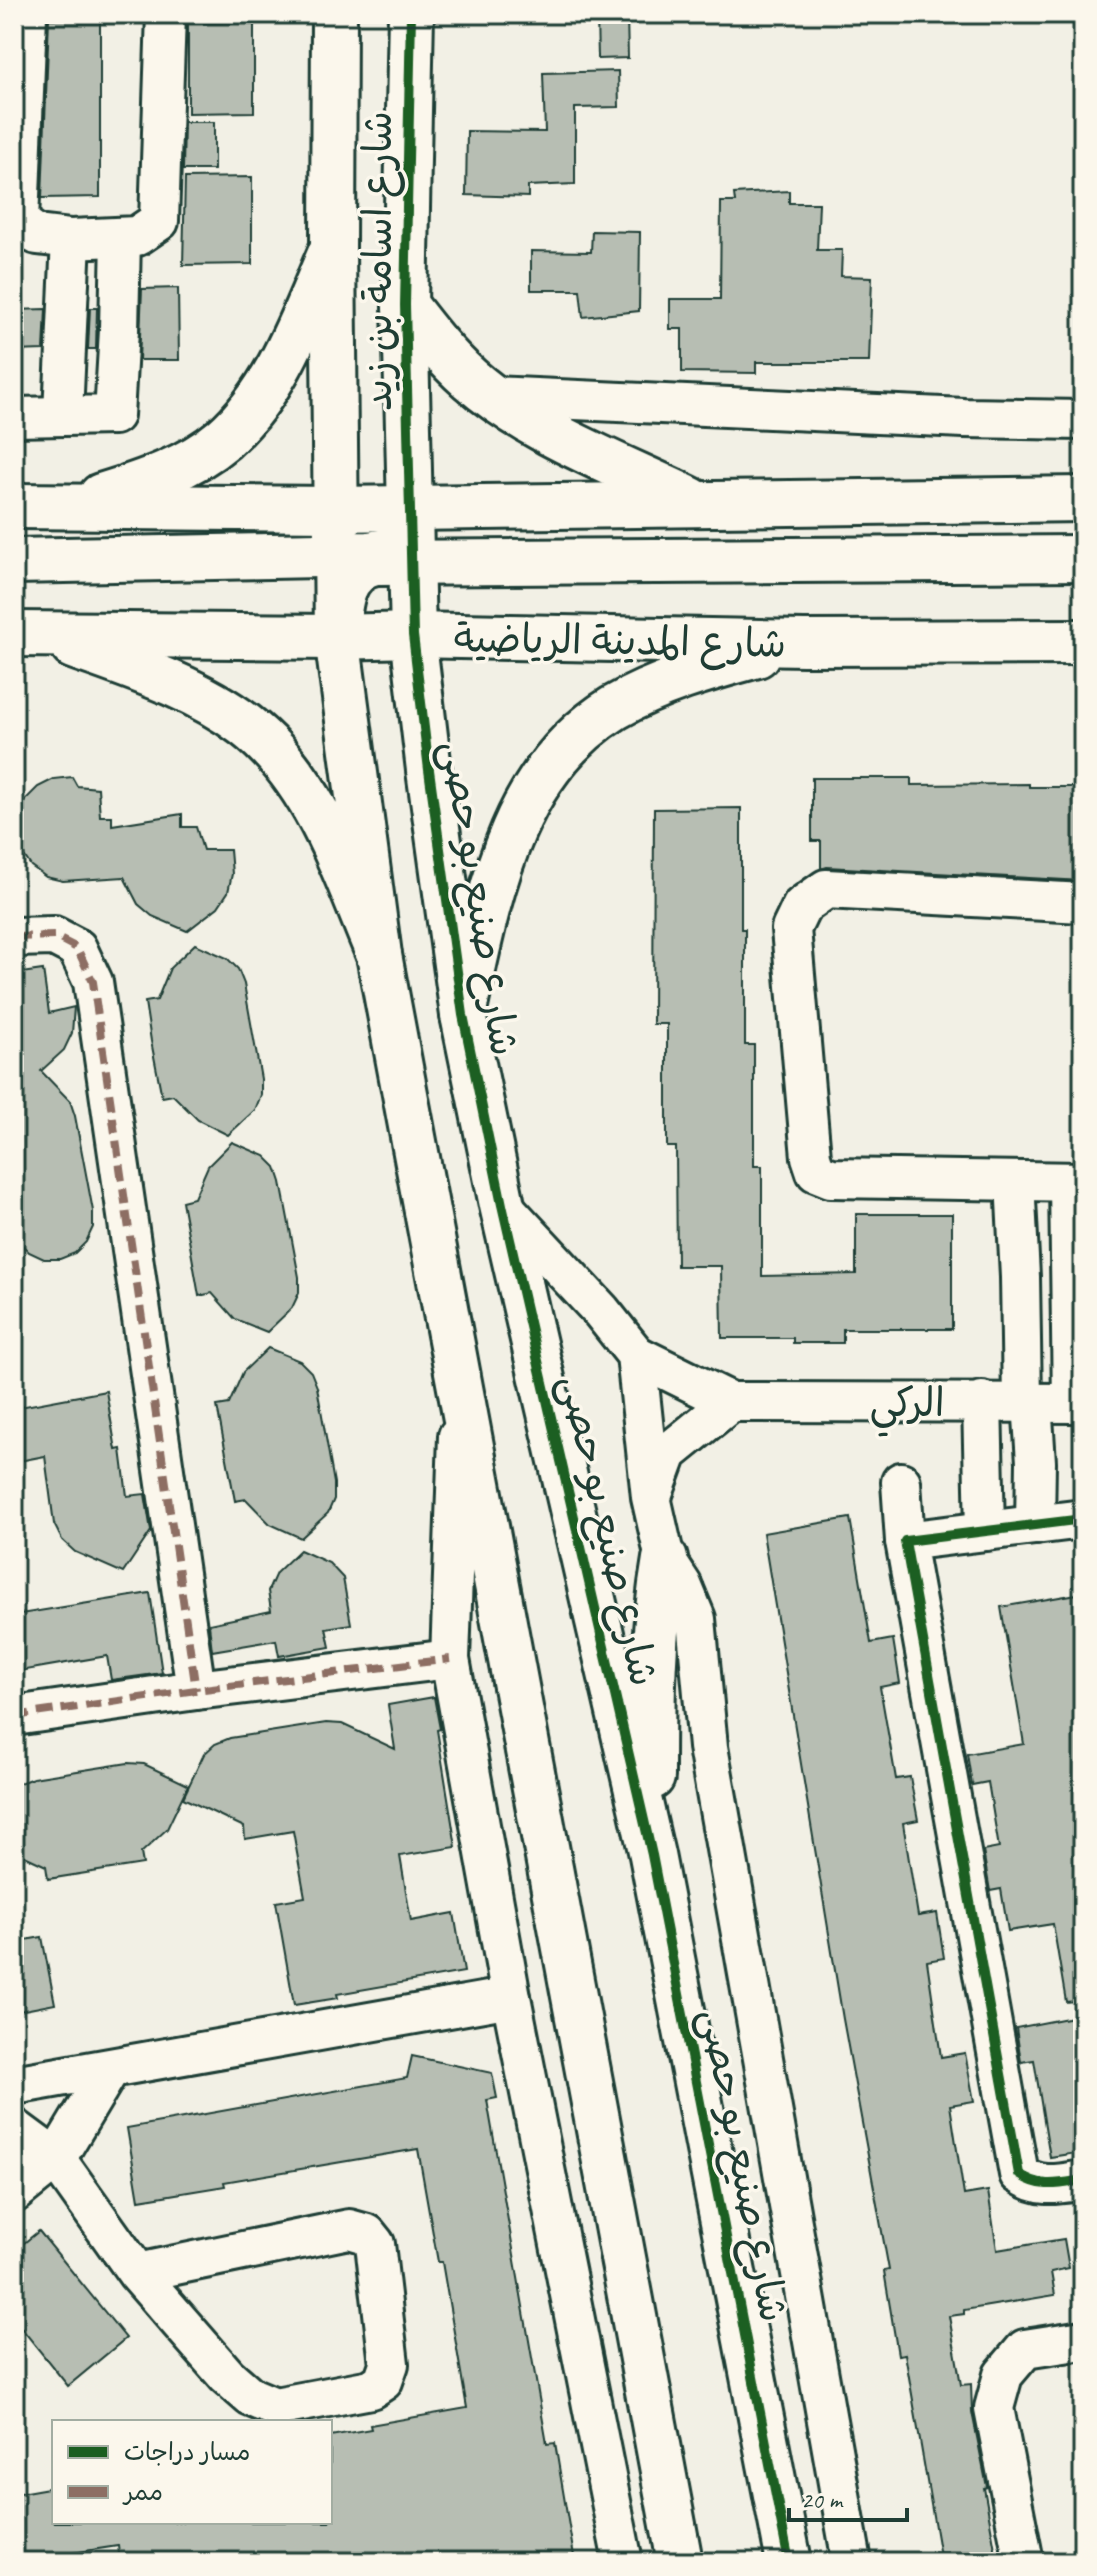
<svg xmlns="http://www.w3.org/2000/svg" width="1097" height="2576" font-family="Caveat,'Playpen Sans Arabic',sans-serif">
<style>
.building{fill:#b7beb3;stroke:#1f3d34;stroke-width:2}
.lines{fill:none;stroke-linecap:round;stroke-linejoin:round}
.minor-casing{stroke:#1f3d34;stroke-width:44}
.tertiary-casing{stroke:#1f3d34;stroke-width:50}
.secondary-casing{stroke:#1f3d34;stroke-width:50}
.minor{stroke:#fbf7ec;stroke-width:38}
.tertiary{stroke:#fbf7ec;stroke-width:44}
.secondary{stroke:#fbf7ec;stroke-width:44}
.quiet{stroke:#8d6e63;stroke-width:8;stroke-dasharray:16 8;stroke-linecap:butt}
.cycleway-casing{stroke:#fbf7ec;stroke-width:15}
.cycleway{stroke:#1b5e20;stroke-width:10}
.labels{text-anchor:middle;stroke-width:7;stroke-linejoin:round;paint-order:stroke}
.street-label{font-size:40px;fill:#1f3d34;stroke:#fbf7ec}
</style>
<rect width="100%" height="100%" fill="#f2f0e5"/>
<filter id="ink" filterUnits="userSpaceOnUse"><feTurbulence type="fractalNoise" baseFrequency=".0125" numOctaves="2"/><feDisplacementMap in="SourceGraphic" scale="16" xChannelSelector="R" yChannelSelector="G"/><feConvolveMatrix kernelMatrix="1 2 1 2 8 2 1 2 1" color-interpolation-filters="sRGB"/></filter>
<g filter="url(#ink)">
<g class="building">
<polygon points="627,15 628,58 598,59 597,16"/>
<polygon points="100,18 100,197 42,198 49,19"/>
<polygon points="254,22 254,112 188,113 188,23"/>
<polygon points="618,71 619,107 575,108 575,184 528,186 528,197 466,195 467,131 545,132 543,73"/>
<polygon points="184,122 214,122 214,170 183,170"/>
<polygon points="252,177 252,264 183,265 185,178"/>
<polygon points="789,191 789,203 819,203 817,250 842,250 841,276 872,277 869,362 756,362 756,373 682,372 682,329 670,329 670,299 720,299 721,202 735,202 734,194"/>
<polygon points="592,231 640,232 639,311 583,317 580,290 531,290 531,251 591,252"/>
<polygon points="178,288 179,360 139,360 142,289"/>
<polygon points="90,308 97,308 96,349 88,349"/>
<polygon points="46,309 44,350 14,351 14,310"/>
<polygon points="72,777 77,786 98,788 100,816 112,816 112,825 182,814 182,827 196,827 203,850 230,850 232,874 228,892 218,907 187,931 152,916 138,904 124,877 63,881 46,877 31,866 21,851 16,834 18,816 25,800 38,787 54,779"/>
<polygon points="812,778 911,778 911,785 1029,784 1029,787 1083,787 1083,881 827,867 821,869 821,841 812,841"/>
<polygon points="741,808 741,929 745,929 745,1045 754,1045 754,1166 762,1166 762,1276 856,1274 856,1214 952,1214 952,1329 843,1329 843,1343 793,1343 793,1338 722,1338 721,1266 677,1266 676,1147 667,1147 667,1024 653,1024 654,809"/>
<polygon points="195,944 227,958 238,969 244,984 261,1079 261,1095 255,1110 228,1135 198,1120 173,1095 162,1097 151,1041 145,1002 157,1000 170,968"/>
<polygon points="43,970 49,1013 74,1007 72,1033 64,1050 41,1071 70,1101 75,1116 93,1211 93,1227 86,1242 75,1253 60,1259 44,1259 29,1252 18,1241 14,1232 14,974"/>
<polygon points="232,1142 265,1156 276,1167 281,1182 299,1277 299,1293 292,1308 267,1332 235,1319 212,1293 199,1296 188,1234 182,1201 194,1198 208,1166"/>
<polygon points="268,1348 300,1361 311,1372 317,1387 334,1483 334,1499 328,1513 301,1538 270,1524 246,1499 235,1501 217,1406 229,1404 243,1372"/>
<polygon points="106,1391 116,1450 121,1449 127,1496 145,1494 151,1531 123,1573 75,1552 62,1540 54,1524 45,1456 14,1462 14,1408"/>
<polygon points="850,1518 871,1643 893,1639 900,1683 880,1687 896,1779 910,1777 918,1820 903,1823 918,1916 937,1913 944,1958 927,1961 941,2057 965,2053 974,2101 950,2105 964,2195 988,2191 997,2250 1064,2239 1069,2268 1051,2272 1055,2295 964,2310 964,2314 949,2316 961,2385 971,2384 972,2412 987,2487 984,2488 996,2555 951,2562 941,2562 905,2354 898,2355 884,2271 889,2270 843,2019 763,1533"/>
<polygon points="300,1550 329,1563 343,1578 351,1624 326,1628 330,1647 279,1656 276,1640 212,1651 209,1624 271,1611 268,1591 276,1573"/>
<polygon points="150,1593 162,1673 111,1680 107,1656 14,1672 14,1615"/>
<polygon points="1083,1593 1083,2000 1066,2002 1053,1924 1008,1931 1001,1889 990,1891 983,1851 999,1848 988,1782 972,1785 967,1754 1024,1744 1001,1607"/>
<polygon points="434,1697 440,1729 437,1730 456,1847 400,1856 411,1921 454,1913 464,1972 337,1994 338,1998 294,2005 276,1902 305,1897 293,1831 245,1839 244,1827 183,1798 204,1754 215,1744 230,1738 326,1723 342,1724 395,1749 388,1705"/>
<polygon points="128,1763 144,1764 188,1785 167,1829 141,1853 143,1864 48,1879 46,1866 14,1851 14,1785 33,1778"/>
<polygon points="42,1937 55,2004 14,2012 14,1942"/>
<polygon points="1083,2015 1083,2152 1050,2157 1034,2060 1021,2062 1016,2028"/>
<polygon points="412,2056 492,2073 497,2098 487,2100 547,2444 555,2443 575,2562 120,2562 118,2546 14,2562 14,2494 54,2487 54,2522 330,2522 330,2436 371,2429 370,2425 467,2408 442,2262 438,2262 418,2149 224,2182 225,2186 139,2200 127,2128 407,2078"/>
<polygon points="39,2231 126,2338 68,2386 14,2319 14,2251"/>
</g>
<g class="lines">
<g class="minor-casing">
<g id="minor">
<polyline points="27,14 19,222 37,235 71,239 137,236 159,221 166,14"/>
<polyline points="491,396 964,418 1083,420"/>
<polyline points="63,414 71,239"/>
<polyline points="14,417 114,415 119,330 121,237"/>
<polyline points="1083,903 826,889 802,906 791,929 811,1157 816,1172 831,1178 1083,1182"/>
<polyline points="14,937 54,936 77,948 93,982 196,1690"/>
<polyline points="1015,1181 1020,1277 1022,1402"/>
<polyline points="1069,1182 1072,1403"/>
<polyline points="502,1205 601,1311 636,1355 651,1497 665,1559 682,1585 696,1619 708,1747 852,2562"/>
<polyline points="636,1355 731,1402 1083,1403"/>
<polyline points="982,1401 985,1531"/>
<polyline points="1032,1402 1036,1462 1035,1525"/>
<polyline points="458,1436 450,1659 511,1997 623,2562"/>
<polyline points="901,1482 905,1541"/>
<polyline points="653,1494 668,1453 731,1402"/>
<path d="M1083,1519L905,1541L1019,2174C1041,2189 1058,2184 1083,2180"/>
<polyline points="14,1716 196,1690 450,1659"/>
<polyline points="14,2085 511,1997"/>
<polyline points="14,2128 56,2159 137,2273 227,2376 251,2397 275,2407 371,2389 383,2381 389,2364 375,2244 367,2234 349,2229 137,2273"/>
<polyline points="14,2193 56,2159 110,2069"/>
<polyline points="1024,2562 994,2408 1003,2375 1025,2349 1083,2340"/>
</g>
</g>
<g class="tertiary-casing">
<g id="tertiary">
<polyline points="334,14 333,247 337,637 379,955 680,2562"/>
<polyline points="411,14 405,305 413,635 429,770 463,1015 502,1205 652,1855 789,2562"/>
<path d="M652,1777C652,1701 652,1634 665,1559"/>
</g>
</g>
<g class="secondary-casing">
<g id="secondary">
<path d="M405,305C425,331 445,357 470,379C533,434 617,464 691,500"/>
<path d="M101,496C144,483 189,468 223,439C279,390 304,313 333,247"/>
<polyline points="14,506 337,509 1083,499"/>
<polyline points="14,561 370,554 387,551"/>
<polyline points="14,634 337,637 413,635 804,643 1083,642"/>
<path d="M337,637C339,607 339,571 375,563L1083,558"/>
<path d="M73,646C131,667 195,687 245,725C317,780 345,875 379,955"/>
<path d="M463,1015C488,903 507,774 614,708C657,683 709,668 757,655"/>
</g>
</g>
<use href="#minor" class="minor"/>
<use href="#tertiary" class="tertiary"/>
<use href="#secondary" class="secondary"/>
<g class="quiet">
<polyline points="14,937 54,936 77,948 93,982 196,1690"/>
<polyline points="14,1716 196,1690 450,1659"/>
</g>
<g class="cycleway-casing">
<g id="cycleway">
<polyline points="411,14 405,305 413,635 429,770 463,1015 502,1205 652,1855 789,2562"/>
<path d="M1083,1519L905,1541L1019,2174C1041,2189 1058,2184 1083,2180"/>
</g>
</g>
<use href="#cycleway" class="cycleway"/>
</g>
</g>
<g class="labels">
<g class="street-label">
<text transform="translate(377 261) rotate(-90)" y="14">شارع اسامة بن زيد</text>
<text transform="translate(620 640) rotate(1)" y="14">شارع المدينة الرياضية</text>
<text transform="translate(481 898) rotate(81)" y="14">شارع صنيع بو حصى</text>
<text x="907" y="1416">الركي</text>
<text transform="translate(610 1530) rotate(77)" y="14">شارع صنيع بو حصى</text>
<text transform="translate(745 2165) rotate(79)" y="14">شارع صنيع بو حصى</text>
</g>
</g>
<rect width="1097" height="2576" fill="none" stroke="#fbf7ec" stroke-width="48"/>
<rect x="24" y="24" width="1049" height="2528" fill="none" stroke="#1f3d34" stroke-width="3" filter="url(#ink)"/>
<rect x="52" y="2420" width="280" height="104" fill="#fbf7ec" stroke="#a3ada2" stroke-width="2"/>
<rect x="68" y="2446" width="40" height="12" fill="#1b5e20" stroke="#a3ada2" stroke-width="2"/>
<text x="124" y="2460" font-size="24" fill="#1f3d34">مسار دراجات</text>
<rect x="68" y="2486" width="40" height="12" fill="#8d6e63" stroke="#a3ada2" stroke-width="2"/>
<text x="124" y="2500" font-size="24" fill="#1f3d34">ممر</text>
<path d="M789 2508v12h118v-12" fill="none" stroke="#1f3d34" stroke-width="4"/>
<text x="801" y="2508" font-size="24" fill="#1f3d34" stroke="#fbf7ec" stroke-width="6" paint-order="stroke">20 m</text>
</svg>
